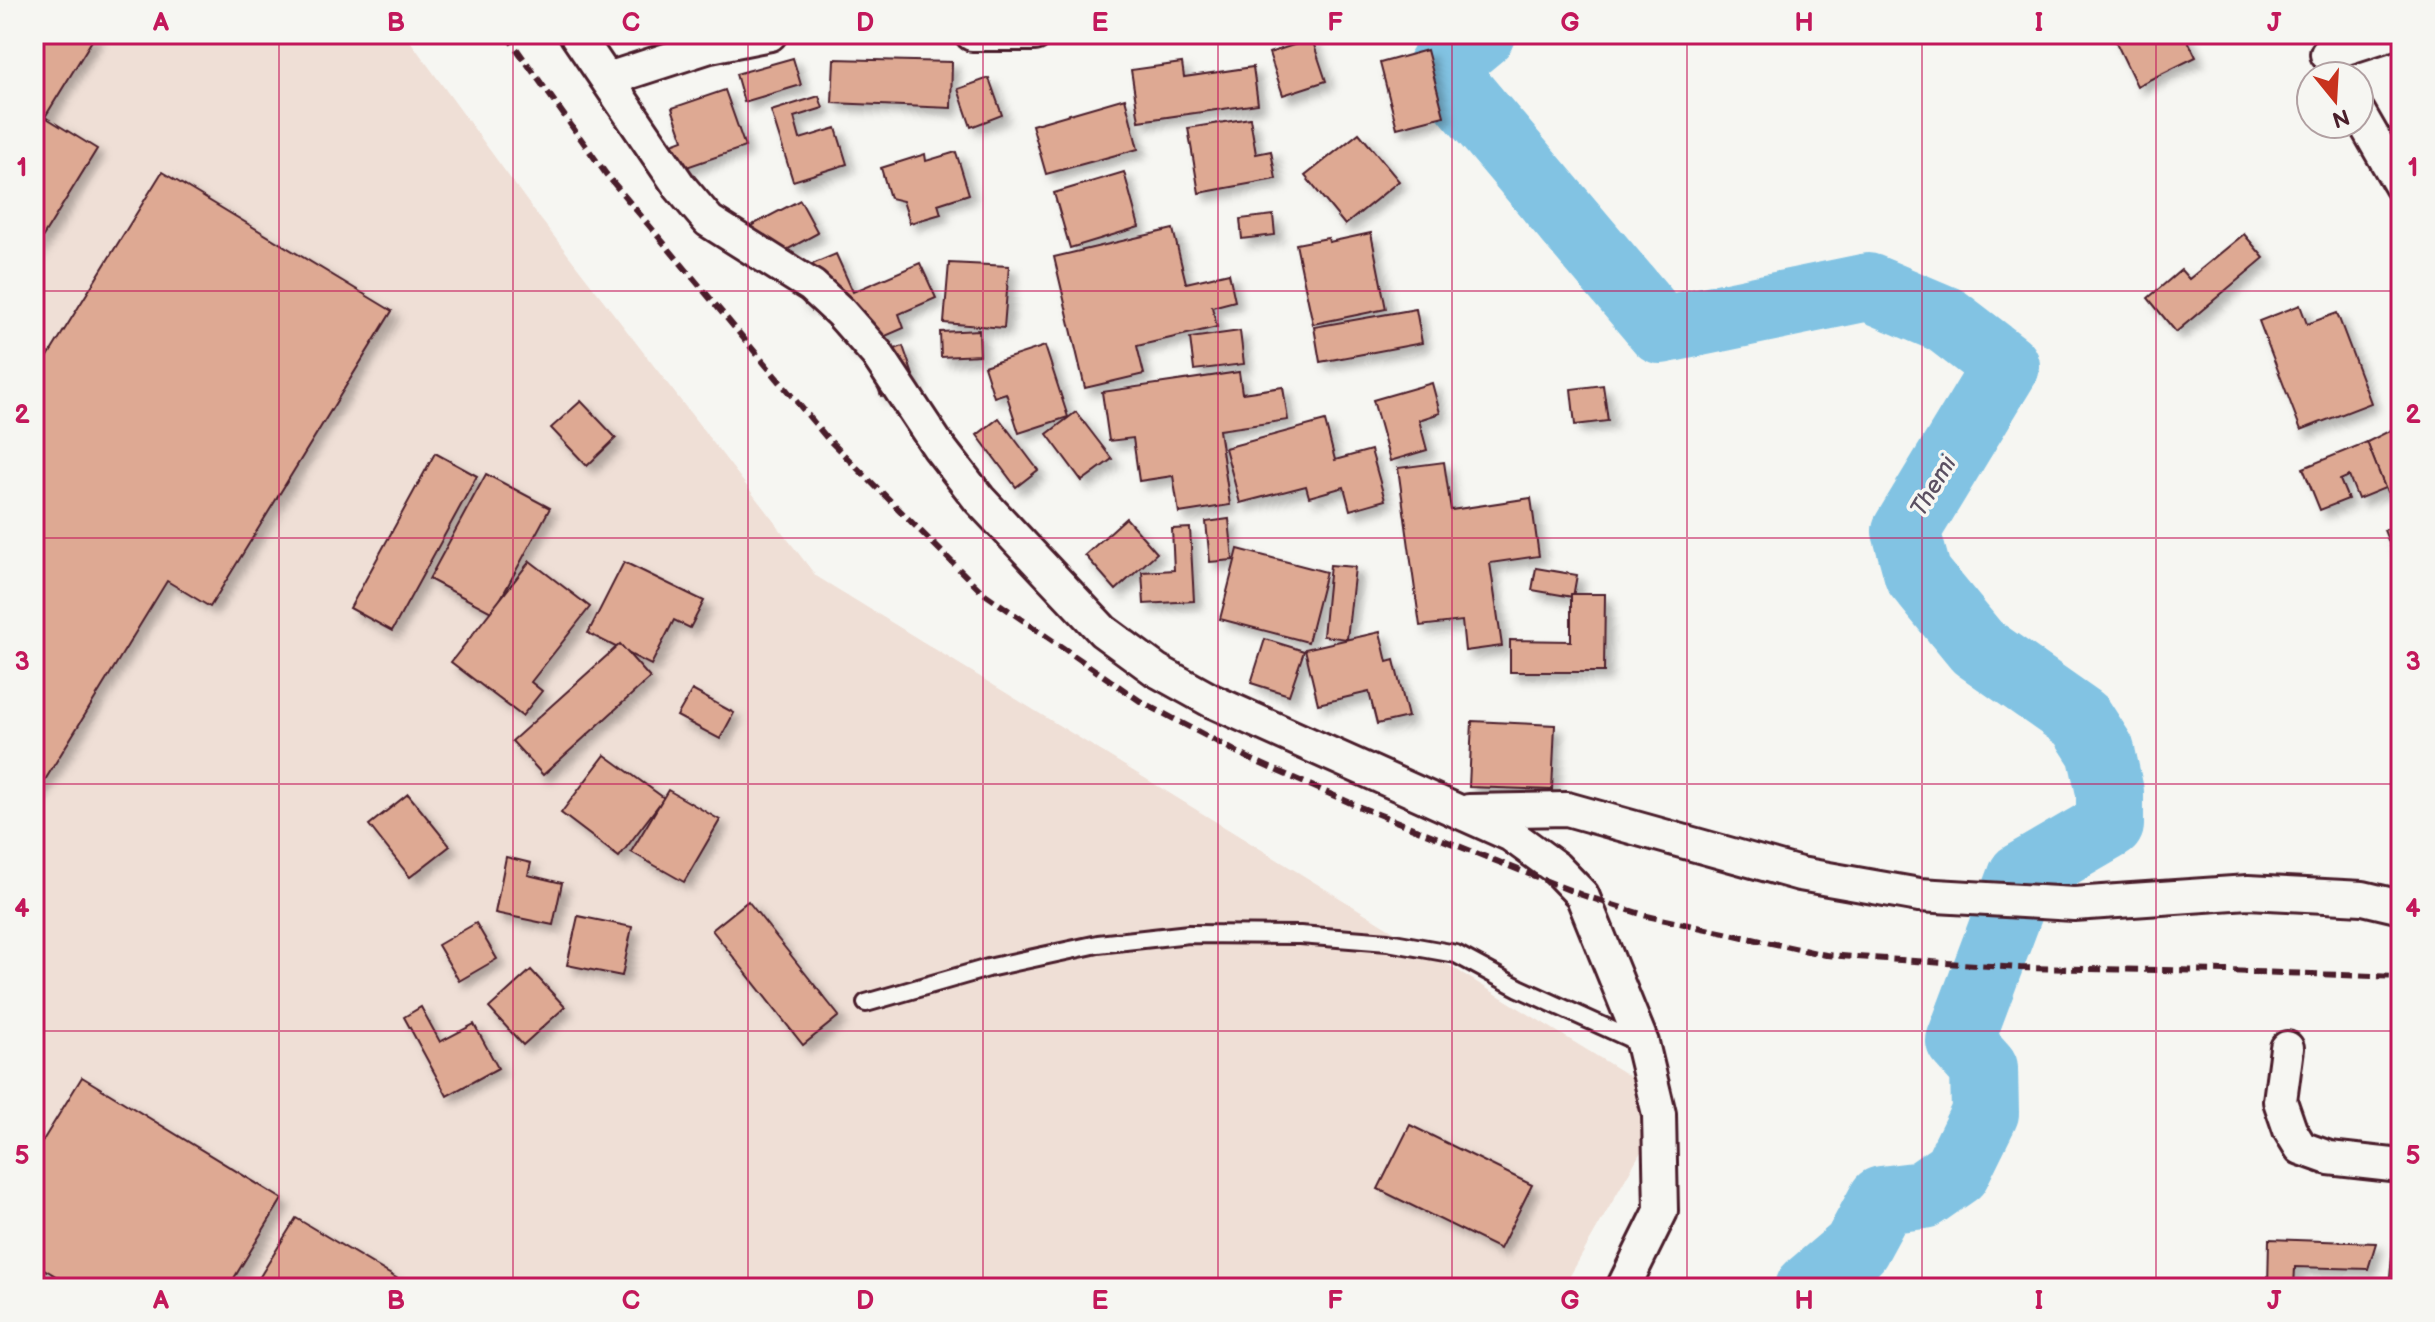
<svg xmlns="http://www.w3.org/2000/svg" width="2435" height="1322" font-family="'Balsamiq Sans',sans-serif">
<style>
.built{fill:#efdfd6}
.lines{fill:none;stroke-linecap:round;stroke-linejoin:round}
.river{stroke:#82c3e3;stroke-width:68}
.building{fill:#dea993;stroke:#4a1f2b;stroke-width:2;filter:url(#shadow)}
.service-casing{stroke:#4a1f2b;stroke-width:22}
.minor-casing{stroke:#4a1f2b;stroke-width:38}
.service{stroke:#f6f6f2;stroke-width:16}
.minor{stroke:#f6f6f2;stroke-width:32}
.rail{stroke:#4a1f2b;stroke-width:6;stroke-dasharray:12 6;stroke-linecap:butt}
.grid{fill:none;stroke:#c2185b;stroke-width:2;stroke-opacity:0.55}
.labels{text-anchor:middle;stroke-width:7;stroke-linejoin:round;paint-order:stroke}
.water-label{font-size:24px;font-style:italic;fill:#5b5062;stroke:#f6f6f2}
.neatline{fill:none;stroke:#c2185b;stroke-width:3}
.grid-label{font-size:26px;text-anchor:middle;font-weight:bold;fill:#c2185b}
</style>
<defs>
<filter id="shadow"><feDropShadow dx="7" dy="7" stdDeviation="4" flood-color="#0004"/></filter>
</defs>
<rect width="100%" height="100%" fill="#f6f6f2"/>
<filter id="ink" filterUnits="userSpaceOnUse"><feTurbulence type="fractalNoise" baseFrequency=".0125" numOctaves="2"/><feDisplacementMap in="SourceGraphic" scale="16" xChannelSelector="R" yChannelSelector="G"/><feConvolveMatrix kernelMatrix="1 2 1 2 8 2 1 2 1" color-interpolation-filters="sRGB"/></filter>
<g filter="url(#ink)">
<polygon class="built" points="34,34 405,34 529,204 816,576 1670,1101 1563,1288 34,1288"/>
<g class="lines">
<polyline class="river" points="1481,34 1440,68 1661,330 1868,287 1946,320 2006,366 1906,531 1918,575 1977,647 2081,720 2101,751 2110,792 2110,825 2022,876 1960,1041 1984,1068 1985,1113 1956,1172 1923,1195 1882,1200 1856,1248 1809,1288"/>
</g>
<g class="building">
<polygon points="34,34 96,34 45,117 97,149 34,251"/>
<polygon points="2112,34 2185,34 2196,57 2137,86"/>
<polygon points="1312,39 1326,81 1283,95 1269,53"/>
<polygon points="1427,50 1444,116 1397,128 1380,63"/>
<polygon points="793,58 801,85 744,102 736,74"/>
<polygon points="834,59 952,62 951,108 832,103"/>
<polygon points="1182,63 1184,77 1253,67 1258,104 1139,121 1131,70"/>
<polygon points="989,78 1002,115 971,127 958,89"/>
<polygon points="725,90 745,147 678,170 669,145 683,140 672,108"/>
<polygon points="819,96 823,108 794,117 800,139 836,128 847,164 793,181 771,111"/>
<polygon points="1125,98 1138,149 1046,174 1032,125"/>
<polygon points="1250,118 1256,154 1271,151 1276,179 1199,193 1188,128"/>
<polygon points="1359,133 1399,181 1345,225 1305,176"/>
<polygon points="956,152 969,194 938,204 941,214 910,223 903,201 890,198 881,168 925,154 926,161"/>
<polygon points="162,172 392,311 210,607 167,581 34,798 34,379"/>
<polygon points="1124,172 1139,227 1070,248 1054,193"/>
<polygon points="800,200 818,233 757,266 739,232"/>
<polygon points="1273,215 1275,235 1242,239 1240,219"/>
<polygon points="1173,229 1186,283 1229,273 1235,301 1212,307 1217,327 1137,346 1144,374 1085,388 1054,257"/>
<polygon points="1371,233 1386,309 1313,324 1296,244 1328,238 1329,242"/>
<polygon points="2244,234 2264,258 2176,332 2148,298 2181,270 2189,279"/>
<polygon points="836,254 853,292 920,263 936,298 899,314 904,328 851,351 827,296 805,305 791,273"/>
<polygon points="949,263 1009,266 1004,328 944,323"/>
<polygon points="2300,305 2307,324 2337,313 2371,403 2301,430 2259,321"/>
<polygon points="1416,309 1422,343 1320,362 1314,327"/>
<polygon points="979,330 980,355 941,357 940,332"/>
<polygon points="1240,331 1244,364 1194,370 1190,338"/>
<polygon points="903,346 916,384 881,396 868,359"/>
<polygon points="1045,346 1068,417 1019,433 1006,393 994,397 984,366"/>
<polygon points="1239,372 1242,393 1283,387 1288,420 1219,430 1230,505 1179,513 1173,476 1139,481 1133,438 1109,441 1102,392"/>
<polygon points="1432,383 1440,413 1419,420 1427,450 1390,461 1373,400"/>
<polygon points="1603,385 1608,421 1575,425 1571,389"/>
<polygon points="581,401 616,438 587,466 551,428"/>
<polygon points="1076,412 1112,459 1082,481 1047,434"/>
<polygon points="999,418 1038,470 1016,487 977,435"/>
<polygon points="1325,421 1335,460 1371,450 1385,500 1350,510 1344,487 1309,497 1306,486 1240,503 1225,448"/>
<polygon points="2399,426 2401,509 2398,511 2385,488 2367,442"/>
<polygon points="2367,442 2385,488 2358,499 2349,476 2340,480 2348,499 2320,510 2303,468"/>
<polygon points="435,453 477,476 392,631 350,608"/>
<polygon points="1444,462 1451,510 1531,498 1539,556 1490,563 1502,646 1465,651 1462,621 1420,626 1398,468"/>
<polygon points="486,474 550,508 493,613 429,579"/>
<polygon points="1126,518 1157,553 1116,590 1085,555"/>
<polygon points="1229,519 1233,560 1210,562 1206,522"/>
<polygon points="2401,524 2401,570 2400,570 2384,530"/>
<polygon points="1190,528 1194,601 1144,604 1142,572 1174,570 1172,529"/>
<polygon points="1238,549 1326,572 1308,642 1220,619"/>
<polygon points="530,561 590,607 531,682 542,691 522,716 451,662"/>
<polygon points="624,562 704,601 690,628 674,620 651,665 588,633"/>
<polygon points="1330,565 1355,567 1347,639 1323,636"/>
<polygon points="1536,568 1577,575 1573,597 1532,590"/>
<polygon points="1571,594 1605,594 1604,672 1510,672 1510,640 1571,641"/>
<polygon points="1380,632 1387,662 1394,660 1408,717 1377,724 1369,692 1318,704 1305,649"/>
<polygon points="1265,639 1304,651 1289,695 1251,683"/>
<polygon points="620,644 650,678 543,775 512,741"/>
<polygon points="692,690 734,713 720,739 677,716"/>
<polygon points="1472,721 1555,725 1552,790 1469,787"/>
<polygon points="605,755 664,798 619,857 561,813"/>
<polygon points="668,790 720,820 684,882 631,852"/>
<polygon points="408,794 450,846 410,877 369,825"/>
<polygon points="506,857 531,863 528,875 562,883 553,925 495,913"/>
<polygon points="748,901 839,1016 803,1045 712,930"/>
<polygon points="578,916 632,927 622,976 567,965"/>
<polygon points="476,923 497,959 459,981 438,945"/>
<polygon points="531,970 565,1007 523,1045 489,1008"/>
<polygon points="421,1007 440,1042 474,1024 498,1068 447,1096 404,1017"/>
<polygon points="82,1077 282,1199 228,1288 76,1288 34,1263 34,1155"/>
<polygon points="1410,1125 1532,1185 1500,1249 1378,1189"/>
<polygon points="2398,1192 2401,1193 2401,1288 2389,1288"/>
<polygon points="296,1218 413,1288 253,1288"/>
<polygon points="2269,1239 2376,1243 2368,1269 2295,1267 2294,1288 2268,1288"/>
</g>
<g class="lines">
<g class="service-casing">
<polyline id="service" points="866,1003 988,968 1098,944 1189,934 1300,935 1388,942 1456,954 1519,988 1640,1043"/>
</g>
<g class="minor-casing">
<g id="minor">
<polyline points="576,34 680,187 709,221 812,286 840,312 877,354 938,446 979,499 1103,631 1156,670 1212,701 1511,835 1555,867 1582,895 1642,1043 1659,1114 1661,1211 1623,1288"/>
<polyline points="972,34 1035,34"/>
<polyline points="2327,54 2389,34"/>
<polyline points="608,79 710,46 770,34"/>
<polyline points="2359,113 2401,186"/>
<polyline points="1469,811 1567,809 1800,874 1919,895 2074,904 2248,892 2363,898 2401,907"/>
<polyline points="2287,1048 2280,1101 2290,1130 2301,1148 2329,1158 2401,1166"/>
</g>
</g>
<use href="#service" class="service"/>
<use href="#minor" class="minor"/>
<polyline class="rail" points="506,34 606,174 827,438 982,592 1140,701 1250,759 1360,807 1582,895 1647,916 1826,955 2020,968 2225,971 2401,977"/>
</g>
</g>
<path class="grid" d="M279,34V1288M513,34V1288M748,34V1288M983,34V1288M1218,34V1288M1452,34V1288M1687,34V1288M1922,34V1288M2156,34V1288M34,291H2401M34,538H2401M34,784H2401M34,1031H2401"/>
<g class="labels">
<g class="water-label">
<text transform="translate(1933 486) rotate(-59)" y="8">Themi</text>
</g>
</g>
<rect width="2435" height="1322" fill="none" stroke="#f6f6f2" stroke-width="88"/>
<g transform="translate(2335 100) rotate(162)"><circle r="38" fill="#f6f6f2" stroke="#b1a0a2" stroke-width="2"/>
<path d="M0-6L14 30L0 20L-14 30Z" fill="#c8321e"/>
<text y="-12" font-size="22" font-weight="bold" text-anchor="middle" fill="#4a1f2b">N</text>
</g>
<rect x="44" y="44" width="2347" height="1234" class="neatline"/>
<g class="grid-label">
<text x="161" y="31">A</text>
<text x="396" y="31">B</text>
<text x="631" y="31">C</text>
<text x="865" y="31">D</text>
<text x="1100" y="31">E</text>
<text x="1335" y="31">F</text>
<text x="1570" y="31">G</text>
<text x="1804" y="31">H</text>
<text x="2039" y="31">I</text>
<text x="2274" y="31">J</text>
<text x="22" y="176">1</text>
<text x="2413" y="176">1</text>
<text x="22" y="423">2</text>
<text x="2413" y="423">2</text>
<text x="22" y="670">3</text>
<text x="2413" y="670">3</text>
<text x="22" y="917">4</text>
<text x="2413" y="917">4</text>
<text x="22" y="1164">5</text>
<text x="2413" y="1164">5</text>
<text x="161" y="1309">A</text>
<text x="396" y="1309">B</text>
<text x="631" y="1309">C</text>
<text x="865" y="1309">D</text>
<text x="1100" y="1309">E</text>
<text x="1335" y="1309">F</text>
<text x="1570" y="1309">G</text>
<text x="1804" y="1309">H</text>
<text x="2039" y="1309">I</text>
<text x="2274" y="1309">J</text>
</g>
</svg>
